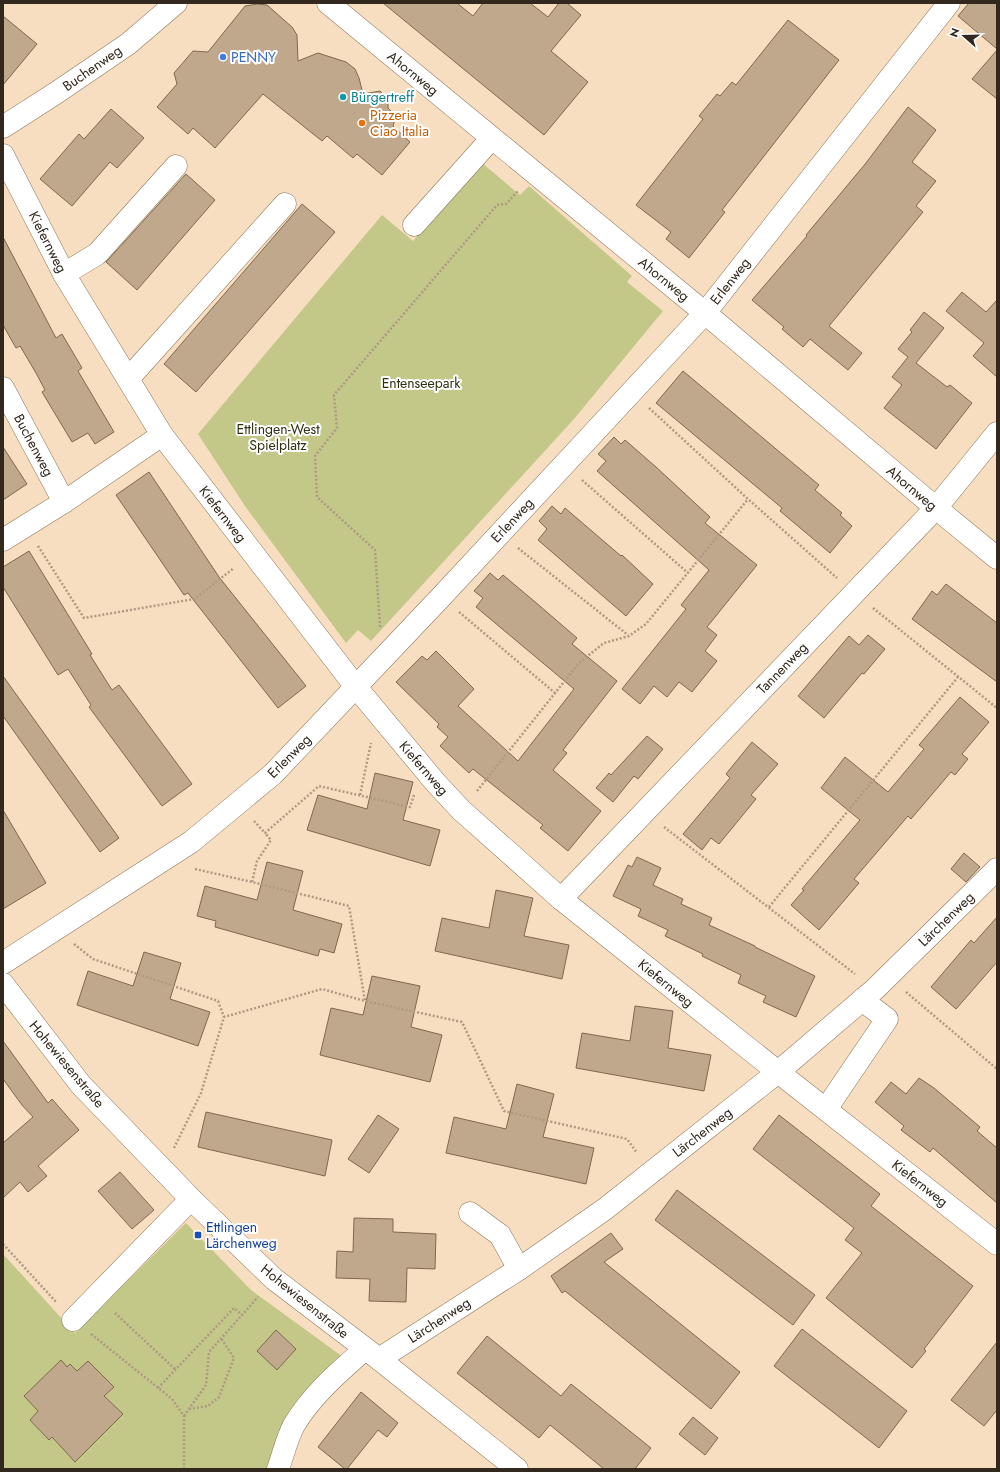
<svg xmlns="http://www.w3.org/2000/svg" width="1000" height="1472" font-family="Jost,sans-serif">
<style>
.green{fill:#c3c889}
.building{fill:#c0a88c;stroke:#7f684e}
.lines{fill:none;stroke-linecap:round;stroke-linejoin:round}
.minor-casing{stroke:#8d755b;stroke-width:23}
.path{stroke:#ae9a83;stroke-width:2.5;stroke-dasharray:2 2;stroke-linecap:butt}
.minor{stroke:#fff;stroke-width:22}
.shop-dot{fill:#3f7fe0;stroke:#fff;stroke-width:1.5}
.culture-dot{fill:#0f9aa8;stroke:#fff;stroke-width:1.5}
.food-dot{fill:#e8710a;stroke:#fff;stroke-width:1.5}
.transit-dot{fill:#1a4fb4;stroke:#fff;stroke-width:1.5}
.labels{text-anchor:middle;stroke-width:4;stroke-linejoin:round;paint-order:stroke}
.shop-label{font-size:14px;fill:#366cbe;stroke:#fff;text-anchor:start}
.street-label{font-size:14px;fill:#32281d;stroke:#fff}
.culture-label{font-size:14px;fill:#0d838f;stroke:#fff;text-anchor:start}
.food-label{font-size:14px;fill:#c56008;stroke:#fff;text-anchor:start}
.park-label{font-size:14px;fill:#2e300f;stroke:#fff}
.transit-label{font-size:14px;fill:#164399;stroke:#fff;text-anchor:start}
</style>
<rect width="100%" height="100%" fill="#f8dec0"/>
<g class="green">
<polygon points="482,163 520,195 529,186 632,276 627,282 663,311 574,419 371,641 358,630 346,643 245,506 198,434 382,215 413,241"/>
<polygon points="186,1223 251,1290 343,1357 268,1469 3,1469 3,1254 75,1333"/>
</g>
<g class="building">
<polygon points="383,3 457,3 473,16 483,3 530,3 548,17 559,3 567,3 581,15 551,51 588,82 544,135"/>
<polygon points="969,3 997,3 997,49 958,16"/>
<polygon points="257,4 267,5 292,27 297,35 298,61 318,53 346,62 355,69 359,78 363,94 380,91 388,100 388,108 396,116 393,126 410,142 382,175 357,154 353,158 327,136 322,141 263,94 215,148 193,128 188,134 157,107 177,84 174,73 193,51 208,52 245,6"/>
<polygon points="3,16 37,44 3,85"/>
<polygon points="788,20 839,60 722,210 725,212 689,258 666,239 671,232 636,205 703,119 699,116 717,94 720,96 732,82 736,85"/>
<polygon points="997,50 997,99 972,79"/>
<polygon points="908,107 936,130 912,162 936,181 916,206 923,212 829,326 862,353 848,370 810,339 803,347 782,329 784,327 752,300 807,236 806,235 866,163"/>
<polygon points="111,109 144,138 117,168 110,162 72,206 40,179 79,134 84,139"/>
<polygon points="186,174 215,200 137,290 106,262"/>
<polygon points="302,204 335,232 196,392 164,364"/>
<polygon points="3,237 56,338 62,334 82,368 78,371 114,432 95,444 88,433 72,442 42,392 45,390 36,373 20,346 16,348 3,325"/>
<polygon points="962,292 986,312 997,300 997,377 973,356 984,343 946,311"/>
<polygon points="924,312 944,328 916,363 947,387 950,385 972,403 936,449 884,408 902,385 892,377 908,357 898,349 912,332 910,330"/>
<polygon points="683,371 819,485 815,490 842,513 840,515 852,526 830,553 780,511 782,508 656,403"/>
<polygon points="614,437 621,444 625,440 656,467 710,517 705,523 757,565 707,627 717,635 705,651 717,661 692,692 679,682 667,697 654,686 640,704 622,689 686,609 681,605 709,570 597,471 606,461 598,454"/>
<polygon points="3,447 27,484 3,500"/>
<polygon points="149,472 219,577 306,686 278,708 188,593 184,595 116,495"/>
<polygon points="552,506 561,514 565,508 621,556 622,555 653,584 626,616 538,540 547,529 539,521"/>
<polygon points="29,551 92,654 90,655 112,690 119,685 192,784 162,806 89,707 91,705 68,669 58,675 3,587 3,567"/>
<polygon points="490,573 498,580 503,575 534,601 577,638 572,644 617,681 563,750 567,753 553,770 601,811 568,851 540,828 543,825 473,769 469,773 440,746 448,737 437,727 439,724 396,682 422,656 427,660 436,651 474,689 458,706 518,761 574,689 476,607 483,598 474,591"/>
<polygon points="946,584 997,623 997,682 912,619 932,591 937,595"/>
<polygon points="868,635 885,649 864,674 862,673 824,718 798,696 849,636 859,645"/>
<polygon points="3,676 119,838 100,852 3,716"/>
<polygon points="960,697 989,722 962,754 968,759 955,775 951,772 911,819 908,816 854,879 859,883 819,930 791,905 804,890 802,889 860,820 821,788 845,757 888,792 924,749 919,745"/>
<polygon points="647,736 663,749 638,779 634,776 613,802 596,788 609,773 611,775"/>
<polygon points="752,742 778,764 751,795 756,799 719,844 711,838 702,850 683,834 730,778 726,774"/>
<polygon points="375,773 413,782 403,820 440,830 430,866 307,830 318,795 367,809"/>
<polygon points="3,810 46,883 3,909"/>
<polygon points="964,853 980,867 966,882 951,869"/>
<polygon points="637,857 661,868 653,885 683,899 681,904 712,918 709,925 755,946 755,947 815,976 796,1017 763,1002 766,996 738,983 741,975 702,956 703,954 665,936 668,930 638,916 641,909 613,896 628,865 632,867"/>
<polygon points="267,862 303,871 293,910 342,924 334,953 320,949 318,956 215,927 216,921 197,916 205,886 257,900"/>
<polygon points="496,890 533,898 524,936 569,945 562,979 435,951 442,918 489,928"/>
<polygon points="997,917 997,962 956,1009 931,987 971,940 974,943"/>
<polygon points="144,952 181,963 170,999 210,1012 198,1046 77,1005 88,971 133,986"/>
<polygon points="372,976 420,986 411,1027 442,1035 430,1082 320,1055 331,1008 363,1015"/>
<polygon points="635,1006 673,1011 668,1048 711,1055 704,1091 576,1068 582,1033 630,1041"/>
<polygon points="3,1041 48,1103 52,1099 79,1130 38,1166 47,1176 28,1192 20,1182 3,1198 3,1143 33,1117 22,1105 3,1079"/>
<polygon points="919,1078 934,1088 980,1127 977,1131 997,1148 997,1203 933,1148 930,1152 901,1130 904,1126 875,1102 891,1082 906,1094"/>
<polygon points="517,1084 554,1094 543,1137 594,1148 586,1184 446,1153 454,1117 506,1129"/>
<polygon points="206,1112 332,1140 325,1176 198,1147"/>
<polygon points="378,1115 399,1129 369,1173 348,1159"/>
<polygon points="779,1115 880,1194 871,1206 973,1286 924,1349 926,1351 912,1368 826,1298 862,1253 845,1240 854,1228 753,1149"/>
<polygon points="120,1172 154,1210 132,1229 98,1191"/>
<polygon points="677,1190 815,1295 793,1325 655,1220"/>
<polygon points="354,1218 393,1219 393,1232 436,1234 435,1269 407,1268 406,1302 369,1301 370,1279 336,1278 337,1251 353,1252"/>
<polygon points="611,1233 623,1249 604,1262 740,1372 711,1409 565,1291 562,1293 551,1276"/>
<polygon points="802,1329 907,1411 879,1448 774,1366"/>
<polygon points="276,1330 296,1349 277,1370 257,1351"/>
<polygon points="487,1336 561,1396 571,1384 651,1448 635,1469 604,1469 550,1425 539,1438 457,1373"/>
<polygon points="997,1342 997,1410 984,1426 951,1400"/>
<polygon points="61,1360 67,1367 70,1364 77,1371 88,1361 114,1387 104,1396 123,1414 75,1462 52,1437 49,1440 30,1420 38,1411 24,1396"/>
<polygon points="361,1392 398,1423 387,1437 378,1430 347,1469 345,1469 318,1447"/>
<polygon points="693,1417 718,1438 705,1455 679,1434"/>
</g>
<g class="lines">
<g class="minor-casing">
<g id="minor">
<polyline points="328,3 705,313 936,508 997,558"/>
<polyline points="3,127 56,93 128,44 176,3"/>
<polyline points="3,155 64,274 162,435 356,687 435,782 461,810 561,899 778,1072 997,1244"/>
<polyline points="414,225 492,138"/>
<polyline points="64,274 97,254 176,166"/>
<polyline points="128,379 285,204"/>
<polyline points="3,388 64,502"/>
<polyline points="3,540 64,502 162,435"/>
<polyline points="561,899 936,508 997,433"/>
<polyline points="3,963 191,842 273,774 441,597 705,313 949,3"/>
<polyline points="3,984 81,1085 191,1199 274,1279 379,1359 517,1469"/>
<polyline points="826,1109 887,1019 862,1000"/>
<polyline points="470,1213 500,1235 519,1269"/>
<polyline points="73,1320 191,1199"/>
<polyline points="379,1359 519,1269 605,1209 778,1072 875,989 997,869"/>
<path d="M278,1469C283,1455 287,1438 294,1425C312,1395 339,1372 365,1349"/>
</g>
</g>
<g class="path">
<polyline points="649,408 748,499 837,578"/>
<polyline points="582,480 688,573"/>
<polyline points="38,546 84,618 194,599 234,568"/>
<polyline points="518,548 628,635"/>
<polyline points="873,608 997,708"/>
<polyline points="459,612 555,693"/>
<polyline points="380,627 375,550 317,497 315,456 337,428 334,395 497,205 506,204 519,190"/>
<polyline points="477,791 579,663 604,643 629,636 646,624 748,499"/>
<polyline points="360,795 371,743"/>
<polyline points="254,821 265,833 319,786 410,807 414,795"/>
<polyline points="664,827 855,974"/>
<polyline points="195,869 252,882 349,906 365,1001 462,1022 504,1111 627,1139 637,1153"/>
<polyline points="252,882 257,861 271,840 265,833"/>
<polyline points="769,907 958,677"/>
<polyline points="74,944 93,959 218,1001 224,1017"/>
<polyline points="906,992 997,1069"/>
<polyline points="174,1148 201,1093 224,1017 322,989 365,1001"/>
<polyline points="3,1244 57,1303"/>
<polyline points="115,1313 176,1370"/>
<polyline points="91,1334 172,1399 184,1416 184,1469 186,1469"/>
<polyline points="158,1388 234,1308 242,1315"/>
<polyline points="189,1409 208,1406 219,1397 234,1358 221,1338"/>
<polyline points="184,1416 206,1385 209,1352 258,1297"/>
</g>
<use href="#minor" class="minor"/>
</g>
<circle class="shop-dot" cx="223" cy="57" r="4"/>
<circle class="culture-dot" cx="343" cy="97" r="4"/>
<circle class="food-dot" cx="362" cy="123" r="4"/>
<rect class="transit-dot" x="194" y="1231" width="8" height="8" rx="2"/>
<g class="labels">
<g class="shop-label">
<text x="231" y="62">PENNY</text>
</g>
<g class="street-label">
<text transform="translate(92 68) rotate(-35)" y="5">Buchenweg</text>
<text transform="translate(413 73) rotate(39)" y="5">Ahornweg</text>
<text transform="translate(48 242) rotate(63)" y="5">Kiefernweg</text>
<text transform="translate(664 279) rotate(39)" y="5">Ahornweg</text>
<text transform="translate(730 281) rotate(-52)" y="5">Erlenweg</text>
<text transform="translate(34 445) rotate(62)" y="5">Buchenweg</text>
<text transform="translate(912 488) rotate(40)" y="5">Ahornweg</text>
<text transform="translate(223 514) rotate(52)" y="5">Kiefernweg</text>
<text transform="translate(512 520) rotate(-47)" y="5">Erlenweg</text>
<text transform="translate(782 668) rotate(-46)" y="5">Tannenweg</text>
<text transform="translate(289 756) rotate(-45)" y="5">Erlenweg</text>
<text transform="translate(424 768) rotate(49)" y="5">Kiefernweg</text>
<text transform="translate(946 919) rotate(-44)" y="5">Lärchenweg</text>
<text transform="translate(666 983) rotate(39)" y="5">Kiefernweg</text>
<text transform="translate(67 1064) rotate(50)" y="5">Hohewiesenstraße</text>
<text transform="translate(702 1132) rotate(-38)" y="5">Lärchenweg</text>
<text transform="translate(920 1183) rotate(38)" y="5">Kiefernweg</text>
<text transform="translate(305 1301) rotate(39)" y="5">Hohewiesenstraße</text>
<text transform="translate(439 1320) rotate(-33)" y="5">Lärchenweg</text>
</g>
<g class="culture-label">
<text x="351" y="102">Bürgertreff</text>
</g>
<g class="food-label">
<text x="370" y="120">Pizzeria<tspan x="370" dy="16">Ciao Italia</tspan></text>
</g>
<g class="park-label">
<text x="421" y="388">Entenseepark</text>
<text x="278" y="434">Ettlingen-West<tspan x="278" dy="16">Spielplatz</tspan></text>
</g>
<g class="transit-label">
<text x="206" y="1232">Ettlingen<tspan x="206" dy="16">Lärchenweg</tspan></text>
</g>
</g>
<rect width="1000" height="1472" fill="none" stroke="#32281d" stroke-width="8"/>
<g transform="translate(964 36) rotate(290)" stroke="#ffffff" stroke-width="3" paint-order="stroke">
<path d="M0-3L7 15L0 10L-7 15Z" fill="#32281d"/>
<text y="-6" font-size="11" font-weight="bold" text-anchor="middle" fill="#32281d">N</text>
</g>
</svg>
